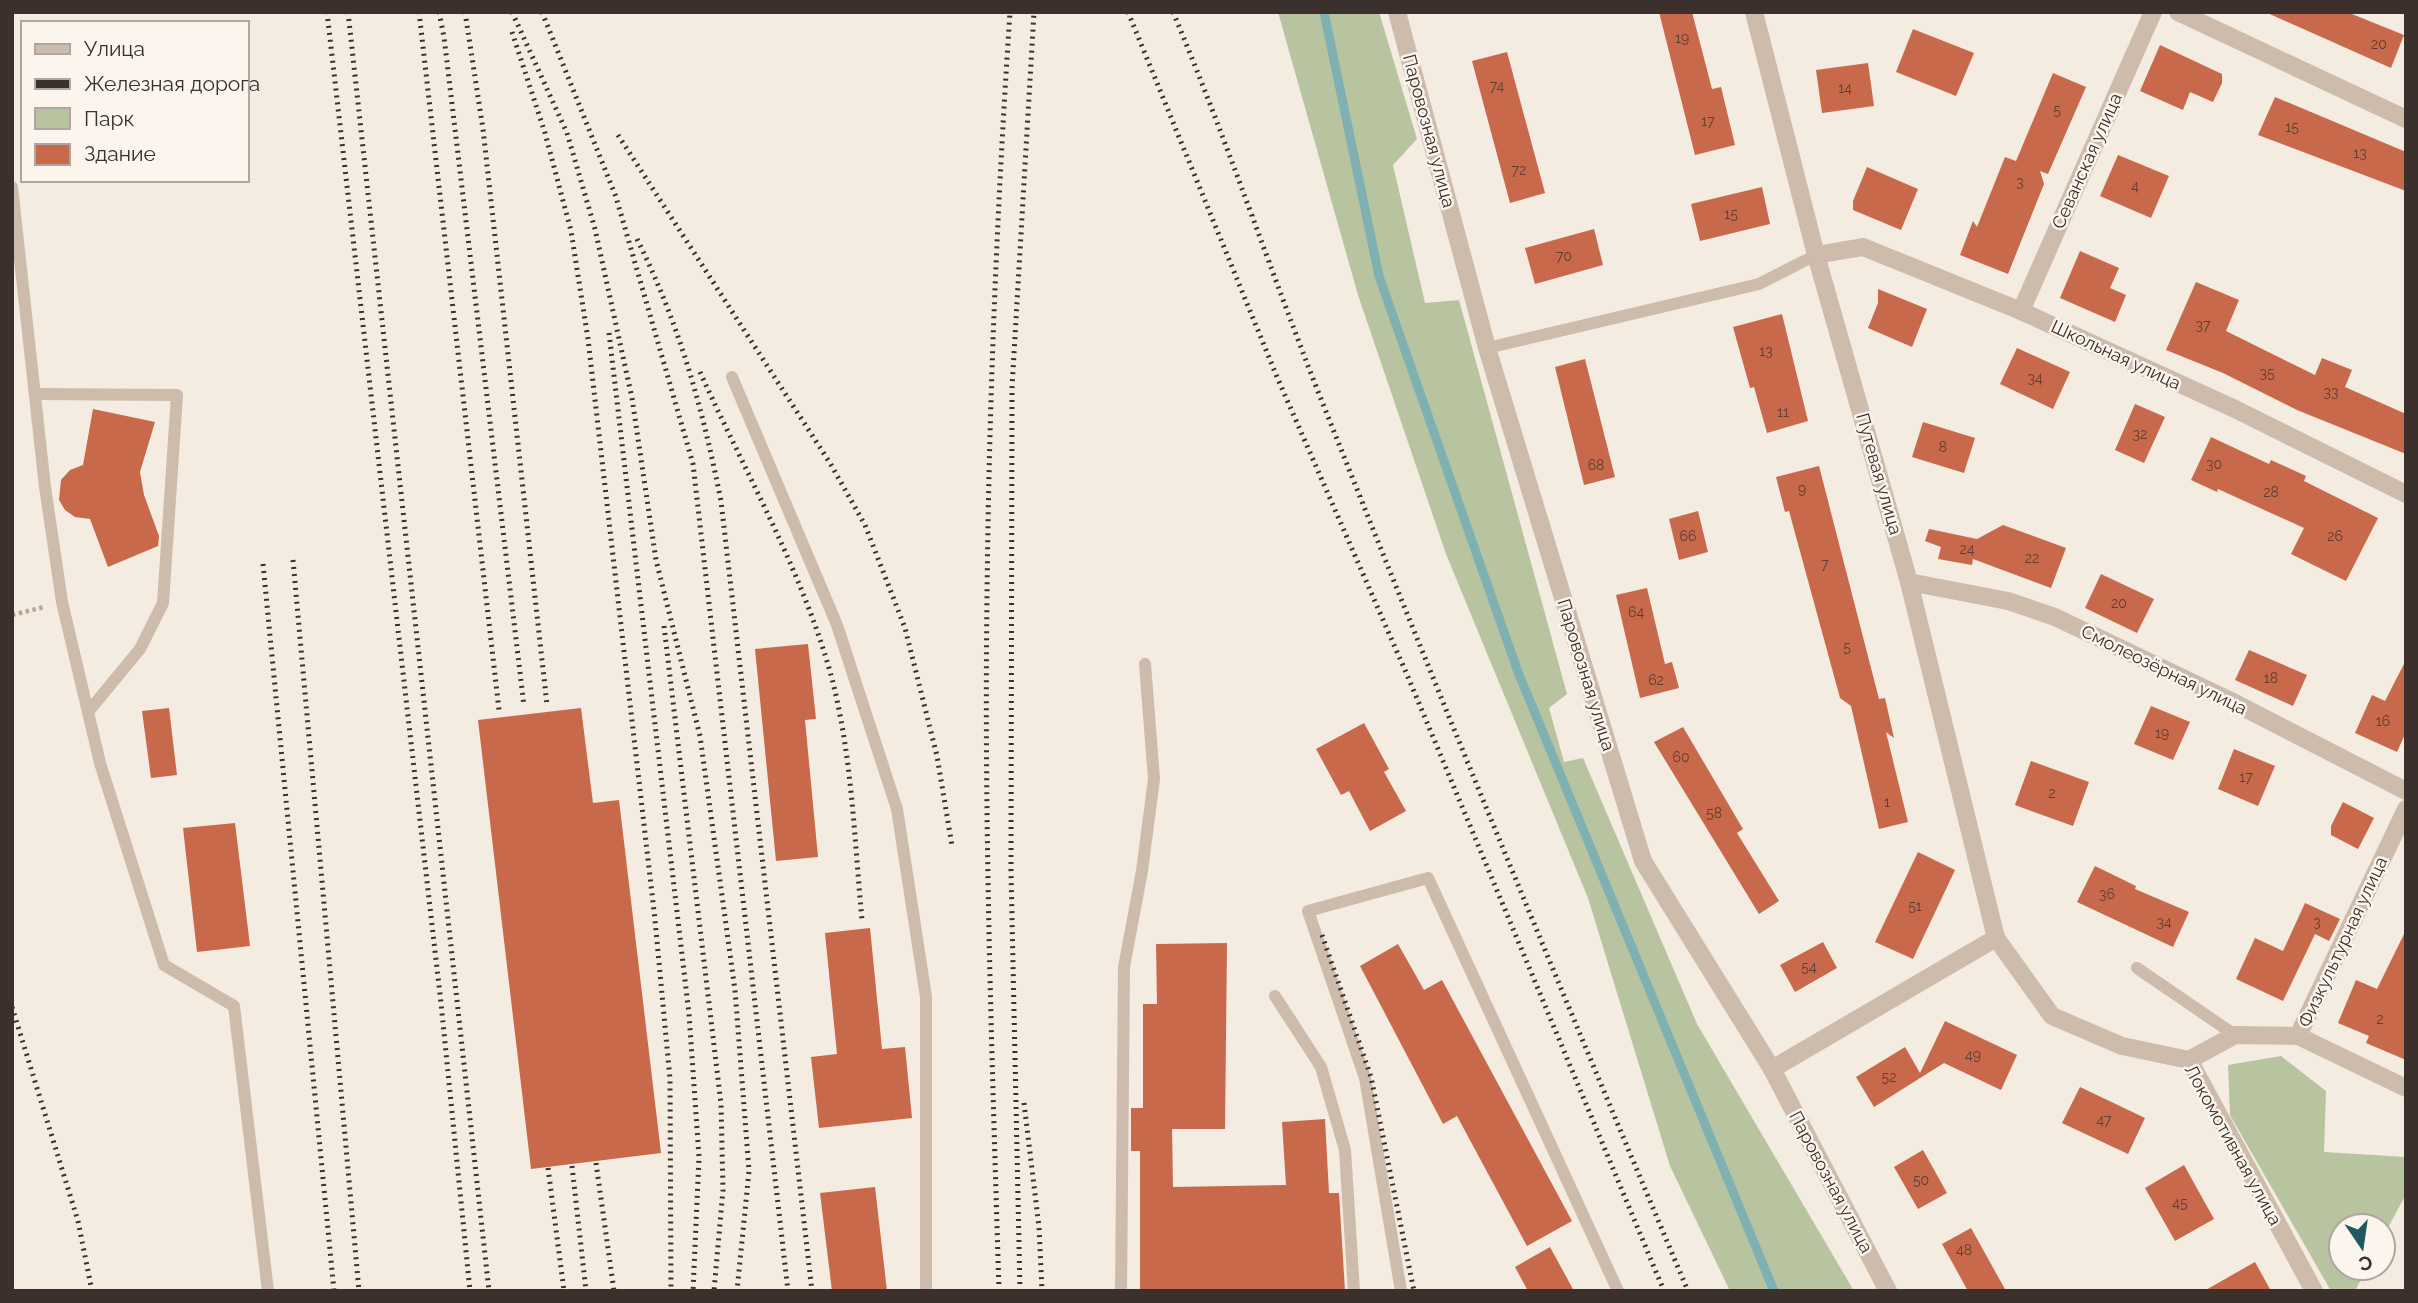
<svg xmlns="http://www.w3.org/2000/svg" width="2418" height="1303" font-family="Raleway,sans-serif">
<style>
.green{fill:#b8c4a0}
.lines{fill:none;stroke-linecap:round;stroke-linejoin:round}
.stream{stroke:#7fb0b2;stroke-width:9}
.building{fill:#c8694b}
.path{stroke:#b9a596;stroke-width:4.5;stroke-dasharray:3.5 3.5;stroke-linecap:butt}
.lane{stroke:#cdbbac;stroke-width:12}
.street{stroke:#cdbbac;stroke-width:18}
.rail{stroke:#3b302b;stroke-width:5;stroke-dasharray:2 5;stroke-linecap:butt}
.labels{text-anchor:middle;stroke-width:5;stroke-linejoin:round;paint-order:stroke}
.number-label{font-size:14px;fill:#5e3e33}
.street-label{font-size:18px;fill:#3b302b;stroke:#fbf5ee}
</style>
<rect width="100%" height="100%" fill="#f4ebe1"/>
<g class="green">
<polygon points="1278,12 1379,12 1417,139 1393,165 1425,303 1459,300 1567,694 1549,708 1564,762 1583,758 1697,1024 1854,1291 1730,1291 1670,1166 1588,898 1446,554 1358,295"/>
<polygon points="2281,1056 2326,1091 2324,1152 2406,1157 2406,1194 2383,1237 2383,1226 2341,1226 2341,1268 2367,1268 2355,1291 2331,1291 2230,1115 2228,1065"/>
</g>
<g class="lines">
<polyline class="stream" points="1324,12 1379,276 1518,672 1774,1291"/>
</g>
<g class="building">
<polygon points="1659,12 1692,12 1712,89 1721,87 1735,145 1695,155"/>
<polygon points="2265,12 2347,12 2404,35 2391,68"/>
<polygon points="1913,29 1974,53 1956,96 1896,72"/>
<polygon points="2160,45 2222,74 2222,83 2213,102 2190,92 2183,110 2140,91"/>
<polygon points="1507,52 1545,193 1510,203 1472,61"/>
<polygon points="1868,63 1874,106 1822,113 1816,70"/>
<polygon points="2053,73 2086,87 2048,174 2040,171 2044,184 2008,274 1960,255 1973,221 1977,227 2005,157 2016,161"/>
<polygon points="2275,97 2406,152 2406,191 2258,135"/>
<polygon points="2118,155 2169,176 2151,218 2100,196"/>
<polygon points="1867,167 1918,189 1901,230 1853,210 1853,201"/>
<polygon points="1762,187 1770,224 1700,241 1691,204"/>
<polygon points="1594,229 1603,265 1535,284 1525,248"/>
<polygon points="2080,251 2119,268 2110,288 2126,295 2115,322 2060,298"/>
<polygon points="2196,282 2239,300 2226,331 2315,375 2322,358 2352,370 2345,387 2406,414 2406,454 2297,410 2223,373 2166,350"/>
<polygon points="1878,289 1927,309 1912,347 1868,328 1878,303"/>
<polygon points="1782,314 1808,421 1767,433 1754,387 1750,388 1733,327"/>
<polygon points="2017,348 2070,372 2053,409 2000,384"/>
<polygon points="1585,359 1615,477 1584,485 1555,367"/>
<polygon points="2135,404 2165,417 2144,463 2115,450"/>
<polygon points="93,409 155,422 140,472 144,495 159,536 158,546 108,567 90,519 75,517 65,510 59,500 61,480 70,470 83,465"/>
<polygon points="1923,422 1975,438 1964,473 1912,457"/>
<polygon points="2211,437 2269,464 2271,460 2306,476 2304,481 2378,518 2346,581 2291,554 2304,528 2218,489 2217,492 2191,480"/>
<polygon points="1819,466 1879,699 1885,698 1894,738 1886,732 1908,822 1879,829 1851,706 1840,698 1789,511 1785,512 1776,477"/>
<polygon points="1698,511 1708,552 1679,560 1669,519"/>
<polygon points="2003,525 2066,548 2051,588 1973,559 1972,565 1938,559 1941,547 1925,541 1929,529 1977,539"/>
<polygon points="2101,574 2154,599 2137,633 2085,608"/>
<polygon points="1647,588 1665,664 1672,662 1679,688 1640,698 1616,595"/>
<polygon points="808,644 816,719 805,720 818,857 776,861 755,649"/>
<polygon points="2249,650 2307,675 2293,706 2235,680"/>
<polygon points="2406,660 2406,732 2397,752 2355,733 2372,695 2385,701"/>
<polygon points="2151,706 2190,722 2173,760 2134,744"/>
<polygon points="169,708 177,775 151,778 142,711"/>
<polygon points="581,708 593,803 619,800 661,1153 531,1169 478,720"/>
<polygon points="1364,723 1389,769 1384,772 1406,811 1370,831 1349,791 1341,795 1316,749"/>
<polygon points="1683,727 1743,829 1737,833 1779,901 1759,914 1654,742"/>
<polygon points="2234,749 2275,766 2258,806 2218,789"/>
<polygon points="2031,761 2089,782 2073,826 2015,805"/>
<polygon points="2343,802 2374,818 2358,849 2331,835 2331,826"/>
<polygon points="235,823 250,946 197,952 183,828"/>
<polygon points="1918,852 1955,870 1913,959 1875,942"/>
<polygon points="2095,866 2136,886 2135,889 2189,912 2173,947 2077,902"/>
<polygon points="2305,903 2340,919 2329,941 2315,934 2283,1001 2236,979 2255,938 2283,951"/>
<polygon points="870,928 882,1049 905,1047 912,1118 819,1128 811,1057 837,1054 825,933"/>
<polygon points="2406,930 2406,1060 2366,1043 2369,1036 2338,1023 2356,980 2377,989"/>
<polygon points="1823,942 1837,968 1795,992 1780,965"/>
<polygon points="1227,943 1225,1129 1172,1129 1173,1187 1286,1185 1282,1122 1325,1119 1329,1193 1339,1193 1345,1291 1140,1291 1140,1151 1131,1151 1131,1108 1143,1108 1143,1004 1157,1004 1156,944"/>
<polygon points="1398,944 1424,990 1442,980 1572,1221 1527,1246 1457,1116 1443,1124 1360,966"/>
<polygon points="1945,1021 2017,1055 2001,1090 1944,1063 1874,1107 1856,1077 1905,1047 1920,1073"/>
<polygon points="2080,1087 2145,1118 2128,1154 2062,1123"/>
<polygon points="1923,1150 1947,1193 1918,1209 1894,1167"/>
<polygon points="2184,1165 2214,1219 2175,1241 2145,1188"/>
<polygon points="875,1187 887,1291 832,1291 820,1193"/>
<polygon points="1971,1228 2006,1291 1968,1291 1942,1244"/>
<polygon points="1550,1247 1574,1291 1528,1291 1515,1267"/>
<polygon points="2255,1262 2271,1291 2204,1291"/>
</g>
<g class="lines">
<polyline class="path" points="12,615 44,607"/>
<g class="lane">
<polyline points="12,187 45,487 62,602 100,763 164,965 234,1006 268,1291"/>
<polyline points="1487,348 1759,284 1816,255"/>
<polyline points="732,377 837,625 897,809 926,997 926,1291"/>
<polyline points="35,394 177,395 163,603 140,649 88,712"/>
<polyline points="2137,968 2235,1035"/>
<polyline points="1275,996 1321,1067 1345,1150 1354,1291"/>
<polyline points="1121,1291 1124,967 1142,871 1154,779 1145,664"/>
<polyline points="1401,1291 1365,1078 1308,911 1428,878 1618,1291"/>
</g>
<g class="street">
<polyline points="1397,12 1487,348 1643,861 1772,1069 1888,1291"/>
<polyline points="1754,12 1816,255 1909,582 1996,938 2052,1016 2122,1046 2189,1060 2314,1291"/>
<polyline points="2178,12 2406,119"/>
<polyline points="1816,255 1863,247 2021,311 2235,409 2406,494"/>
<polyline points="2021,311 2153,12"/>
<polyline points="1909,582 2008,601 2055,617 2231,701 2406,791"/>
<polyline points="2298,1036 2406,809"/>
<polyline points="2189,1060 2235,1035 2298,1036 2406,1088"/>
<polyline points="1772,1069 1996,938"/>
</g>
<g class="rail">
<polyline points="327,12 441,1003 470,1291"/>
<polyline points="348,12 489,1291"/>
<polyline points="419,12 499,710"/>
<polyline points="439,12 444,37 524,706"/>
<polyline points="465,12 483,129 547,705"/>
<polyline points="512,12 567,133 595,229 632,398 656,560 700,736 735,990 749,1171 737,1291"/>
<polyline points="542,12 616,197 693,464 788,1291"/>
<polyline points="1128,12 1277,377 1408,677 1664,1291"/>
<path d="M1173,12C1226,138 1269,267 1319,394C1438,694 1562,993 1688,1291"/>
<polyline points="512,32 545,133 571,231 588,339 655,920 670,1079 671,1291"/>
<polyline points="618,135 830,463 865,525 905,628 937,756 952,846"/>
<path d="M637,239C680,326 702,406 721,501L812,1291"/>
<polyline points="609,333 689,1014 699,1157 693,1291"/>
<path d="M700,372C744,470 799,565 829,668C852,749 854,837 862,920"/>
<polyline points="293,560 359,1291"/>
<polyline points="263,564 334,1291"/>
<polyline points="664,626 721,1104 723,1190 714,1291"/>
<polyline points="1322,935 1371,1077 1414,1291"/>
<polyline points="12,1007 78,1221 92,1291"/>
<polyline points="1024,1103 1039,1227 1042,1291"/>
<polyline points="596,1163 614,1291"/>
<polyline points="572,1166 586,1291"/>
<polyline points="548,1168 564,1291"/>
<path d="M999,1291C992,1060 984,828 987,597C989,402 997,207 1010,12"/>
<polyline points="1020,1291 1011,871 1012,388 1034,12"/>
</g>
</g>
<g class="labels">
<g class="number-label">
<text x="1682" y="43">19</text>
<text x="2379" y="49">20</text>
<text x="1497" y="91">74</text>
<text x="1845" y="93">14</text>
<text x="2057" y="115">5</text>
<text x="1708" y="126">17</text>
<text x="2292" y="132">15</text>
<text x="2360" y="158">13</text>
<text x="1519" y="175">72</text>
<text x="2020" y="187">3</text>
<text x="2135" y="191">4</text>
<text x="1731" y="219">15</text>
<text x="1564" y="261">70</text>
<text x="2203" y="330">37</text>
<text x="1766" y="356">13</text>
<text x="2267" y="378">35</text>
<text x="2035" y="383">34</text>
<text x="2331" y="397">33</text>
<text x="1783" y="417">11</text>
<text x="2140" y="439">32</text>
<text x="1943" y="452">8</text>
<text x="2214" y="469">30</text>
<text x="1596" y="470">68</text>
<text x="1802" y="494">9</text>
<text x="2271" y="497">28</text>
<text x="1688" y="541">66</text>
<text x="2335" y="541">26</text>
<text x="1967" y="554">24</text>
<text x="2032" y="563">22</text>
<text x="1825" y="569">7</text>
<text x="2119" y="608">20</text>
<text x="1636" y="617">64</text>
<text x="1847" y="652">5</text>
<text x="2271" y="683">18</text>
<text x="1656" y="685">62</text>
<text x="2383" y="726">16</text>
<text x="2162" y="738">19</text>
<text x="1681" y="762">60</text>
<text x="2246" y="782">17</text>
<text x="2052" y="798">2</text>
<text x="1887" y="807">1</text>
<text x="1714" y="818">58</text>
<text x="2107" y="899">36</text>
<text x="1915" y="911">51</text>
<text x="2164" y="927">34</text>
<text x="2317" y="927">3</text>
<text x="1809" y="972">54</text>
<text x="2380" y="1024">2</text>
<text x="1973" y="1060">49</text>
<text x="1889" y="1082">52</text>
<text x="2104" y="1125">47</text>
<text x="1921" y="1185">50</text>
<text x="2180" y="1208">45</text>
<text x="1964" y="1255">48</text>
</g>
<g class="street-label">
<text transform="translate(1429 131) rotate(75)" y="6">Паровозная улица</text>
<text transform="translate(2087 161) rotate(-66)" y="6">Севанская улица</text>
<text transform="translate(2116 355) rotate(25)" y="6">Школьная улица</text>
<text transform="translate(1879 474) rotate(74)" y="6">Путевая улица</text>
<text transform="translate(2164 670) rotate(26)" y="6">Смолеозёрная улица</text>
<text transform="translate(1586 675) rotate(73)" y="6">Паровозная улица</text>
<text transform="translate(2343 942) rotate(-65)" y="6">Физкультурная улица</text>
<text transform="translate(2233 1145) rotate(61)" y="6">Локомотивная улица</text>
<text transform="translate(1831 1182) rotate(62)" y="6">Паровозная улица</text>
</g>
</g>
<rect width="2418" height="1303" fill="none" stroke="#3b302b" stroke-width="28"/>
<rect x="21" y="21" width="228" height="161" fill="#fbf5ee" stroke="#aea6a0" stroke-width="2"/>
<rect x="35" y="44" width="35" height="10" fill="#cdbbac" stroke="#aea6a0" stroke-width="2"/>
<text x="84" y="56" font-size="21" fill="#3b302b">Улица</text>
<rect x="35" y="79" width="35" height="10" fill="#3b302b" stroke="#aea6a0" stroke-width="2"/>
<text x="84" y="91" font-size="21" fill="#3b302b">Железная дорога</text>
<rect x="35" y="108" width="35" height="21" fill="#b8c4a0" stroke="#aea6a0" stroke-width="2"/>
<text x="84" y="126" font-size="21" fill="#3b302b">Парк</text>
<rect x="35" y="144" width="35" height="21" fill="#c8694b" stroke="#aea6a0" stroke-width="2"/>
<text x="84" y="161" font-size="21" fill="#3b302b">Здание</text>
<g transform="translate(2362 1247) rotate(167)"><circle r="33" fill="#fbf5ee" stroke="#aea6a0" stroke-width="2"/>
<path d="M0-5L12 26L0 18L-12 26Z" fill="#1f5a5e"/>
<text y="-10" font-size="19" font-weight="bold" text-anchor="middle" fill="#3b302b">С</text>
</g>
</svg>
